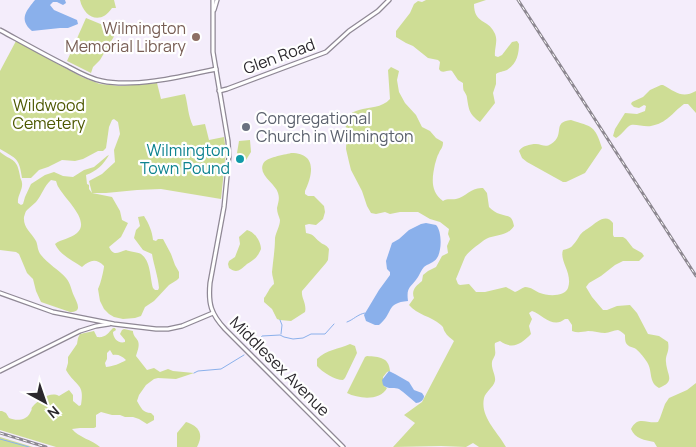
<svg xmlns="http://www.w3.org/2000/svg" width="696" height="447" font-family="Manrope,sans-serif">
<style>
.green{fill:#cedd95;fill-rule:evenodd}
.water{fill:#8ab0eb}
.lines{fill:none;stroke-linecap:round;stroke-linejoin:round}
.stream{stroke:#8ab0eb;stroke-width:1}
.tertiary-casing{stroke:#8f8895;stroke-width:5.5}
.secondary-casing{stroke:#8f8895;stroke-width:5.5}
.tertiary{stroke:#fff;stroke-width:3}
.secondary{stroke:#fff;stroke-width:3}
.rail-casing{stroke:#8d8891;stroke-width:3}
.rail{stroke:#fff;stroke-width:1;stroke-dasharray:4;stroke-linecap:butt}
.education-dot{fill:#8d6e63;stroke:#fff;stroke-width:2}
.worship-dot{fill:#6b7280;stroke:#fff;stroke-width:2}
.culture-dot{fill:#0f9aa8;stroke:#fff;stroke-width:2}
.labels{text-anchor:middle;stroke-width:4.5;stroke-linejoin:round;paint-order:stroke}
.education-label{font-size:16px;fill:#785e54;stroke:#fff;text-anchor:end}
.street-label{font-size:16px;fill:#2b282d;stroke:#fff}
.park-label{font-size:16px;fill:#4d5802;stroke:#fff}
.worship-label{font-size:16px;fill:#5b616d;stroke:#fff;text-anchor:start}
.culture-label{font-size:16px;fill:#0d838f;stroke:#fff;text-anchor:end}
</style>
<rect width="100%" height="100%" fill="#f4edfb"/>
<g class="green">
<path d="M80,0H114L116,8H112C101,25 84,18 80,0Z"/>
<path d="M426,0H486L474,4C474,24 488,19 494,32C499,40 494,48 495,56L498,57L502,55L512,42L517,41L519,44C519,53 517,64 507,70C503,72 500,71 496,74V84L493,93L495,103L480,122C469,114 469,110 467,98C467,95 465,93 464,91C463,90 463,84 463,83L458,80L452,71C448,69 442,75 439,69L440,62L438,60L428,58L413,46L406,43L396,37V31L410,13L414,4L418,1L422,2Z"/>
<polygon points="86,18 115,30 116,33 100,60 93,67 91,73 67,61"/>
<path d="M16,41L82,77L100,84L120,86L157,83L161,99L185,94C188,105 188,116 193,126L205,124L209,140L224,137L226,151L221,199L161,189L137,190L106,193H92L112,197L120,211L122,220L128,223L121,237L109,247C114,257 118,252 126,250C128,251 140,253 141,254C151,261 150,278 153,288L155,290H158L159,288C158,276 154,266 152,254L143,250L134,238L136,230L140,226L138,217L144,216C149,224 152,231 153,240L156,241L158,239H163L171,254L175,265L179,272V278L177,280L169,285L154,301L145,307L141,316L135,318L123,319L114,317L109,314L104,309L100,301L98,289C100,286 104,270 104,266C96,258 90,260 82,267C72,260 60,255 55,244C61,239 70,239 77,233C91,221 65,199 59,188C57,186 57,183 56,181L51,180C44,186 42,195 36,202C33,205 30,207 27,210C25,212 25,214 24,217C23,228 31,232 36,241C38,245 37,250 41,255C48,264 59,270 66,278C71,284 71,290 74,296C77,303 83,312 70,312L41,302L36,291L33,279L27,273L19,254L16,252L0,250V152C13,162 17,158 20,176C20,178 22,181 22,183C23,190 17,196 18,203L21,205L23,204L25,197L31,184L45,175L54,172L63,176L73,177L84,170L94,167L107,156L109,155C103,165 97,171 86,175L87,184L89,185V189L92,193L89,181L102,174L115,162L114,150L120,134L118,122L114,119L112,120L109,127L106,148L103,151H98L83,159L75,161L62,160L48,167L39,170L31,178H22C19,158 17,159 0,149V71Z"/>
<path d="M391,67L399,71L397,80L399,92L405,103L416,115L422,127L430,131L436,138L443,142C443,148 441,148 439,153C437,156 436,161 435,164C432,178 430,192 443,201C448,198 451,200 456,199C466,197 471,187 483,188L487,193L489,207C492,210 496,213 500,214C509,217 512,215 514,226C507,237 496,234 486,239C481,242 467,253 465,257C462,264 459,272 456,279L458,284L460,285L469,284L476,292H485L506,287L515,292C518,291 522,288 525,287C531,287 535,291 540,293C547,296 565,297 568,288C573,273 559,261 563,250C567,249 571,248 573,245C576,242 578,238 580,235C583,231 586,230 590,227C597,222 606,213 613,223V235L614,237H623L626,239L633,248L642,253L644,256L639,261H623L615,265L601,276L589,283L586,287L592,297L603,310H607L617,306L630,305L637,313L648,334L659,336L668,342C670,352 665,355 666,362C667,376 676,381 659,388C648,382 653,371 647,362C644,358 641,353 636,349C633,347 628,347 626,343C625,341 625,338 625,335C623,333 621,331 618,330C614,330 609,333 605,333C600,333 594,331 588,331C582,332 577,333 572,331V325L568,319H565C553,329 543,315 532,311L529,313L532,319L529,326L531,334C521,344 513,350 500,341L495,343C494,347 496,351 495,355C494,358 492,360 492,362C491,369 496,375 495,381C493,388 486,391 484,398C480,417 497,431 506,447H479L473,443L466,447L441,446L393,447L415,423L404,415L422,402L454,341C451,338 447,336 445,332C442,327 445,329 441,325C431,316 417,315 409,305L414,298C411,290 416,286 422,281L423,275L428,271L436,267L442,256L448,253L447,246L450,239L448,234L449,229L440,222L430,219L418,212H400L390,214L385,212L376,214L371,213L367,206L362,191L351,170L349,162L346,149L347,129L345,125L347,116C351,113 355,111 359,110C369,107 382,108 390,99L388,70Z"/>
<path d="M661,85H663C676,92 682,99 696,91V113L688,104H684C672,113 667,123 651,126C644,127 636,124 631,125C627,126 622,135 616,138L613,136L615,129L625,113L637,114L645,111L646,106L644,105L639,108L634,107L631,104L632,102L643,97L650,90Z"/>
<path d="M571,120C592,127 595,125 602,148L585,173L566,182H563L527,162L522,158L519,151C522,146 530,144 536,144C542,144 545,148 551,144C566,135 551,122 571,120Z"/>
<polygon points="250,140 251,152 246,160 237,153 239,141"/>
<path d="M291,153C317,153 313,174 305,191V194L308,196H314L324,206L325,212L323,219L316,225L309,224L305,225L306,233C316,235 313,237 320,242C323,245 326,244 329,249L328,260L326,263L302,291C301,298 307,304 305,312L291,321L280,320L277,319L272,309L264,302V298C268,293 269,288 274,284C274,280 272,276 272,272C273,261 275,250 275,238C276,232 280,226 280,220C279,216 277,213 277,208C278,203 280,199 278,193C276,184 258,175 263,164C266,157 284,155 291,153Z"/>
<path d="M247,230C255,232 261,242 261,249C257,258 255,259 247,264C240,270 237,274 229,268L228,264L229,261L235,257L240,244L239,237Z"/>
<path d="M113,328H115L116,330L113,332C113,338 118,344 125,342V340L120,334L122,330L124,329L133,331C133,336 136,337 138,341C140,346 137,352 136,356L147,370L154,368L160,372L168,369L173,371L194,373L176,379L158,378L154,379L146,385L139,395L137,401C141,408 143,413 151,413L154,416V420L147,424L139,419L133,417H125L120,415H112L101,412L96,415V427L94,428H80L72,429C78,437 92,440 100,447H56L0,430V411H2L6,413L9,418C16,421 26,421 30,413C34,406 29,411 34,405C40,399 51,391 59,396L69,390L73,395V401L79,406L81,405C85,383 76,387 66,370L68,363V357L77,344L78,338L80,334L94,331L97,337C106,338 108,333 113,328ZM110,350L113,355C118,354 122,356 126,360C122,363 111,367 106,367L105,363L107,359V353Z"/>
<path d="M350,344L355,346L357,353L345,378L343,380C335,380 322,372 317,366V359C326,350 339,349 350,344Z"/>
<path d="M367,356C379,357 389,357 390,371L387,372L383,377L384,386L387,388C380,401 359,399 347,393L365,357Z"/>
<path d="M696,383V447H657L654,442C645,440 635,439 631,429C638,415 647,424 658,422L660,418L665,404L669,398L687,390Z"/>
<path d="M186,422C199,426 204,434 197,447H177V433Z"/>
<polygon points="0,437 33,447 0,447"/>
</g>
<g class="water">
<path d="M35,0H65L66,3L63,5L57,2H53L50,5L54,10L77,20L78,24L68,28H60L32,31C18,19 27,10 35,0Z"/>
<path d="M426,223L436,225C442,231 442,251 437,258C434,263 427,264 424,267C421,270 420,274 418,277C411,288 406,286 408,301C385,303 394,313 379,325H375L366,321L364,315L379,290L390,275V272L387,269L386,261L392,243L399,239L409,230L421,224Z"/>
<path d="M389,371L395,374L409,382L414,390L422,393L424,396C424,400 420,403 416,403C410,398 405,393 399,389C395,387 390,389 386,387C382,385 383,384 382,380Z"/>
</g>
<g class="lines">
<g class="stream">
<polyline points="280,320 282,325 281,334"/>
<path d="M347,322C353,320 358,314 365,313"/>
<polyline points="250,349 252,347 262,336 280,335 284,337 293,339 303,338 311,334 325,334 334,324"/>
<polyline points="194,373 198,371 221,369 244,355"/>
<polyline points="0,439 29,447"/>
</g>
<g class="tertiary-casing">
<g id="tertiary">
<polyline points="214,10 217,0"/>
<path d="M0,30C22,42 45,55 67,66C78,72 90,79 102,81C135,88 184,76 216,69"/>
<polyline points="219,91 227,89 326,52 349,31 378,11 389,0"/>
<polyline points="0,293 53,312 114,324 156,329 168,329 182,326 213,313"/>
<polyline points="0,371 80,331 96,326 109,324"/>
</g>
</g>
<g class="secondary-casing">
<path id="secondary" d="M213,0V52L228,141L229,156L224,207L210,283C208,304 211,314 225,329L343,447"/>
</g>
<use href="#tertiary" class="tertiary"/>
<use href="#secondary" class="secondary"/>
<g class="rail-casing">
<g id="rail">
<polyline points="518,0 696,276"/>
<polyline points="0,433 46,447"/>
</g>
</g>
<use href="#rail" class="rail"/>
</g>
<circle class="education-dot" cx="196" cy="37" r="5"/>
<circle class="worship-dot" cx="246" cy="127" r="5"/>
<circle class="culture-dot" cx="240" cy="159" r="5"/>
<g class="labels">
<g class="education-label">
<text x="186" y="34">Wilmington<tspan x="186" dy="18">Memorial Library</tspan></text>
</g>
<g class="street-label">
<text transform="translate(279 56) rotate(-20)" y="6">Glen Road</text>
<text transform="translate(280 366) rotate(45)" y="6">Middlesex Avenue</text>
</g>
<g class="park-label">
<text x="49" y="111">Wildwood<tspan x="49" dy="18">Cemetery</tspan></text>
</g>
<g class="worship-label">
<text x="256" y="124">Congregational<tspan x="256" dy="18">Church in Wilmington</tspan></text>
</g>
<g class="culture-label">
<text x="230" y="156">Wilmington<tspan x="230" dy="18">Town Pound</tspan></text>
</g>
</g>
<g transform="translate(45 402) rotate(140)" stroke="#ffffff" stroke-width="4" paint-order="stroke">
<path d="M0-4L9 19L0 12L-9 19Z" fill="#2b282d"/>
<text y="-8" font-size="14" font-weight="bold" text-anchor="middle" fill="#2b282d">N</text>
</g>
</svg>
